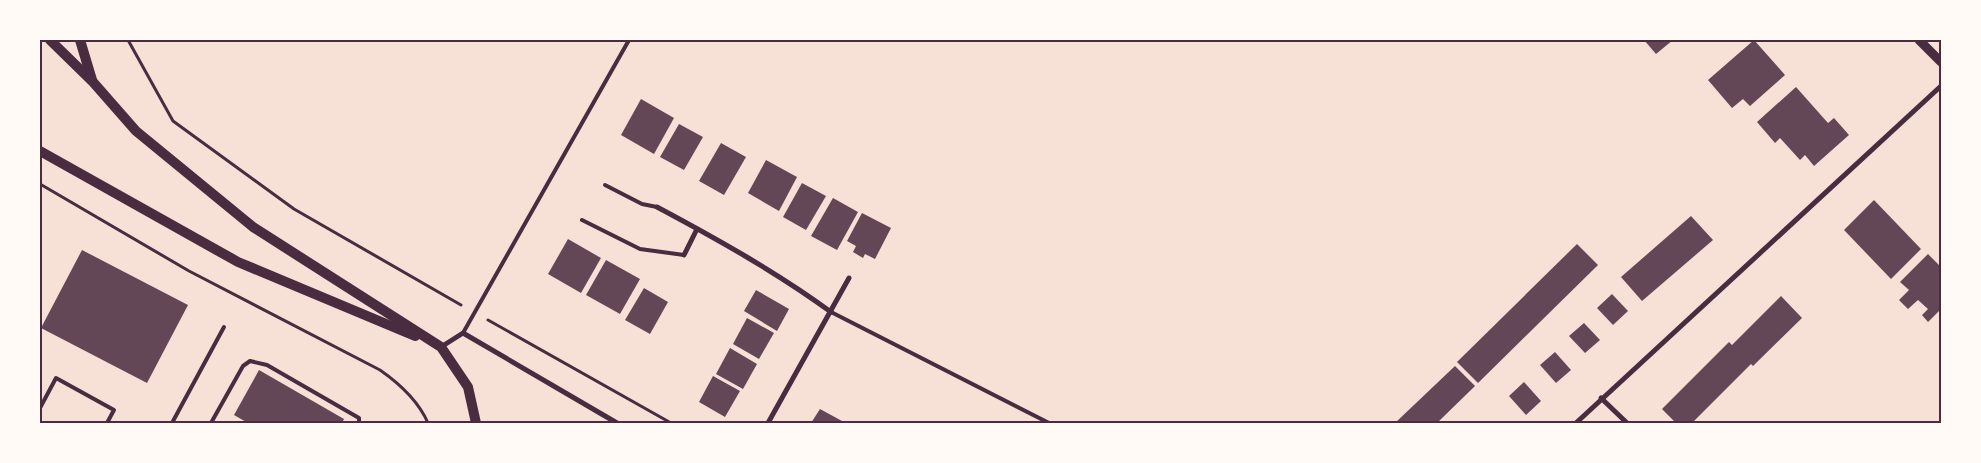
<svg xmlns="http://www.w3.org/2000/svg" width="1981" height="463" font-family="'Fira Sans Condensed',sans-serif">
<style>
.building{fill:#644757}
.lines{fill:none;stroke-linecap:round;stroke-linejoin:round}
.path{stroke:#4a2c40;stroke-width:3}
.service{stroke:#4a2c40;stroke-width:4}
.minor{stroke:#4a2c40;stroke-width:5}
.tertiary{stroke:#4a2c40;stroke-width:9}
.secondary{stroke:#4a2c40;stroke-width:10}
.neatline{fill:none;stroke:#4a2c40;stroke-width:2}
</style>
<rect width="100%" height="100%" fill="#f7e1d7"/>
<g class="building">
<polygon points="1644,40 1673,40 1656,54"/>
<polygon points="1754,40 1785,75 1750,106 1743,99 1732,108 1708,80"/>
<polygon points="1796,87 1828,123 1834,118 1849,135 1814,166 1805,155 1800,160 1780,138 1775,143 1757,122"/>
<polygon points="641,99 674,118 654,154 621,135"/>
<polygon points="679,124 703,137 684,170 660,157"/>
<polygon points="721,143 746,157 724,195 699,181"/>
<polygon points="766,160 797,177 779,211 748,193"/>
<polygon points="802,183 826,196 806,230 783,217"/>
<polygon points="833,198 858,212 837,250 811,236"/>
<polygon points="1874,200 1921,249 1891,279 1844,230"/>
<polygon points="862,213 891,228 875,259 865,254 863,258 853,252 856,246 847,241"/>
<polygon points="1691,216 1713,240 1642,301 1621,277"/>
<polygon points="568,239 601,258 581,293 548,274"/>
<polygon points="1577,244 1598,265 1478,383 1457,362"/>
<polygon points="82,250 188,305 147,383 41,328"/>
<polygon points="1928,254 1941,267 1941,309 1928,322 1922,315 1928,309 1918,300 1908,309 1899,300 1909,290 1900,282"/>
<polygon points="606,260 640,279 620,314 586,295"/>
<polygon points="644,288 668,302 650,334 625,320"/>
<polygon points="756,290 789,309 777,331 744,311"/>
<polygon points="1612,294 1628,311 1613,325 1597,308"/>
<polygon points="1781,296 1802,318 1753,366 1751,364 1692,423 1676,423 1662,409 1729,342 1732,345"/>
<polygon points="747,318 774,333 759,359 733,344"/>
<polygon points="1584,323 1600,340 1585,353 1569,336"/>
<polygon points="730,348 757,364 743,389 716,374"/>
<polygon points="1555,352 1571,370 1556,383 1540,365"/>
<polygon points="1455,366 1475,386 1437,423 1395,423"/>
<polygon points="259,370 344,419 342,423 248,423 234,415"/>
<polygon points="713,376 740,391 725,417 699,402"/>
<polygon points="1524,382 1541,401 1526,415 1509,396"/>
<polygon points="820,409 842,421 841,423 811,423"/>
</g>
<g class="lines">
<g class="path">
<polyline points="128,40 173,121 294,209 461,305"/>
<path d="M40,184L189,271L380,370C400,384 418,400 428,423"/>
<polyline points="488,320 671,423"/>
</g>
<g class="service">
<polyline points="605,185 642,204 657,207"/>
<polyline points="582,220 640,249 684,255"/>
<polyline points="831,312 1049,423"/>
<polyline points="463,333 629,40"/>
<polyline points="40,408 56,378 114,410 107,423"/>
<polyline points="172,423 224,327"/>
<polyline points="211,423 243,366 250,361 267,365 359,418 359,423"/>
</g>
<g class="minor">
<path d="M657,207C717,239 776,272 831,312"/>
<polyline points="684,255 697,229"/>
<polyline points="441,347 463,333 617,423"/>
<polyline points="1601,398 1627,423"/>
<polyline points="768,423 849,278"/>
<polyline points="1576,423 1941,86"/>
</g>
<polyline class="tertiary" points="1919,40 1941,62"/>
<g class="secondary">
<polyline points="50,40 93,82 136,131 253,227 441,347 468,387 476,423"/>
<polyline points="80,40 92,80"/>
<polyline points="40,151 238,262 415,336"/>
</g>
</g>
<rect width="1981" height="463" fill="none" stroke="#fffaf5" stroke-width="82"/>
<rect x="41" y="41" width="1899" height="381" class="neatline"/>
</svg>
